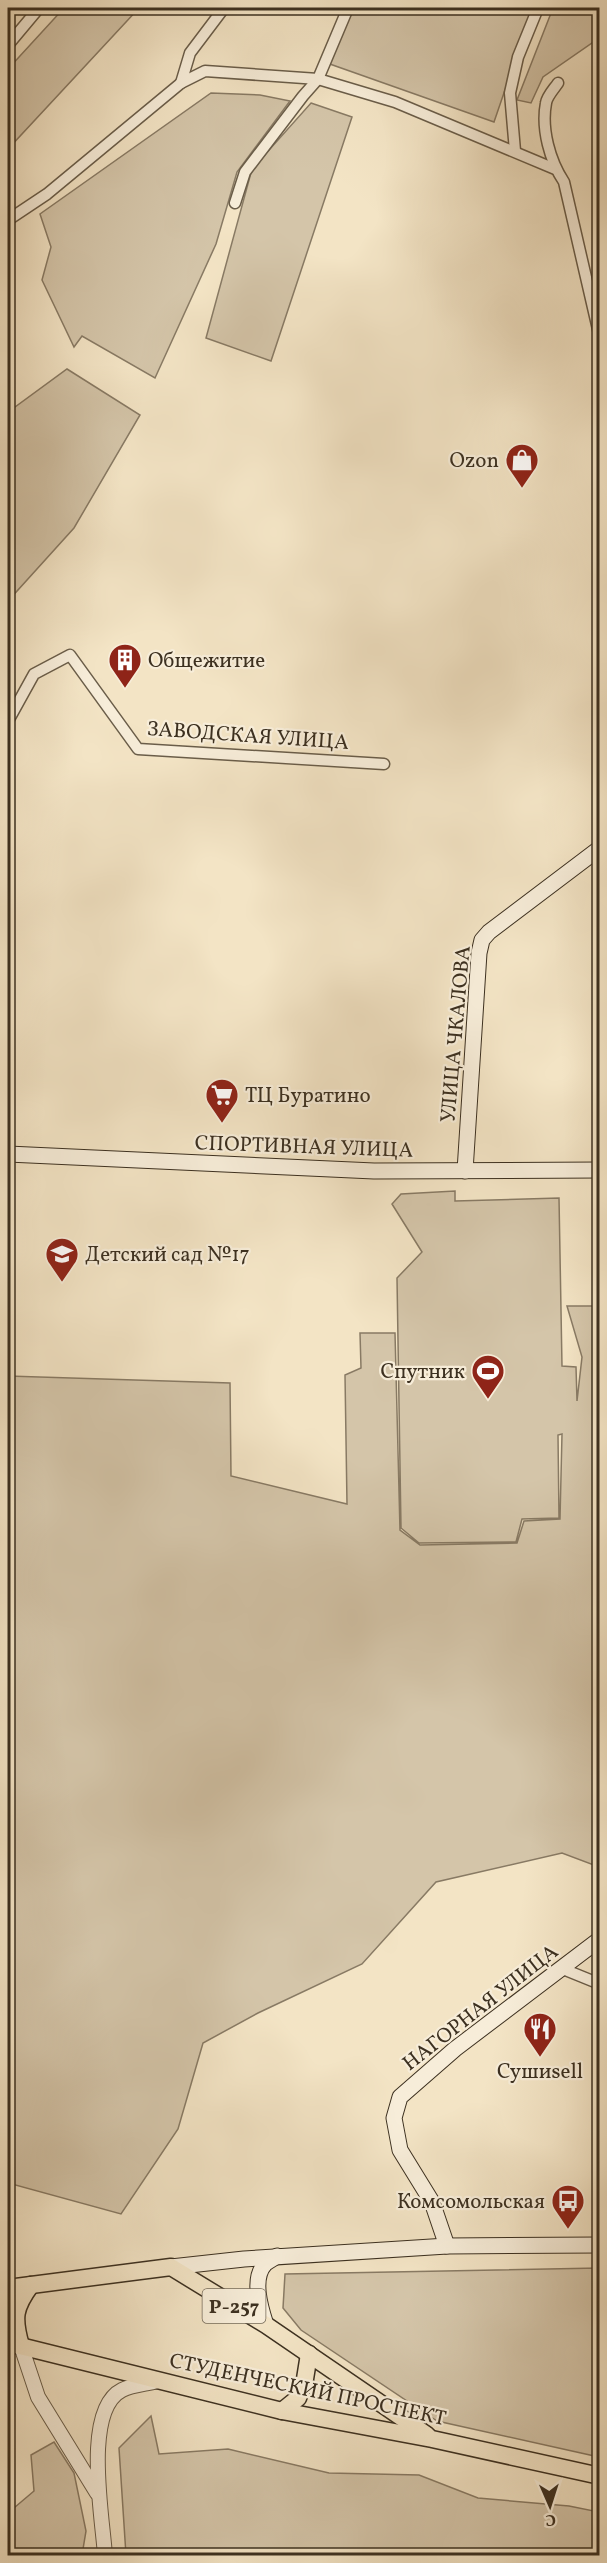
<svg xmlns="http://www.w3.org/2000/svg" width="607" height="2563" font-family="Vollkorn,serif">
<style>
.green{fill:#d4c5a9;stroke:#887a64;stroke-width:1.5}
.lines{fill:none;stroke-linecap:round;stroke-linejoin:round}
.minor-casing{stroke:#6a5d49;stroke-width:13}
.tertiary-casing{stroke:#6a5d49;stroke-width:16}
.secondary-casing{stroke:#3c3020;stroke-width:17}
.trunk-casing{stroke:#3c3020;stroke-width:19}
.minor{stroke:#f7edd9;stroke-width:10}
.tertiary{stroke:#f7edd9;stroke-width:14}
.secondary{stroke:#f7edd9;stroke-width:15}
.trunk{stroke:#f3e4c5;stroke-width:16}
.labels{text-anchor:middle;stroke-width:4.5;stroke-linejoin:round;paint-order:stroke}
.shield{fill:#f7edd9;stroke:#746958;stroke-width:1.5}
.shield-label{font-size:20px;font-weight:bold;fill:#3c3020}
.poi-label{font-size:21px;fill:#3c3020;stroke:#f7edd9;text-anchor:end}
.street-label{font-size:21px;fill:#3c3020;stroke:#f7edd9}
</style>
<rect width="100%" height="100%" fill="#f3e4c5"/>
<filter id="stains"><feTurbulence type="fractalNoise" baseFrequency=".00333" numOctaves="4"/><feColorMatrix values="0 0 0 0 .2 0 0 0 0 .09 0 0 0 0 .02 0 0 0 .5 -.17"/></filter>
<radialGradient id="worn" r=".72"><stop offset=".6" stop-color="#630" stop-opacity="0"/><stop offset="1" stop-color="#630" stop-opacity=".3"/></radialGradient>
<g class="green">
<polygon points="64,8 139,8 8,149 8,69"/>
<polygon points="353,8 533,8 494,122 327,63"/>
<polygon points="553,8 599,8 599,38 543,77 531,103 517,100"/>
<polygon points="211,93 260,95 290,101 237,172 216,244 155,378 82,336 74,347 42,280 51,247 40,214"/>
<polygon points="311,103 352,117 271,361 206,338 252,169"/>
<polygon points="67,369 140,415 74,528 8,601 8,416 11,410"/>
<polygon points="455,1191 455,1201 559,1198 562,1366 576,1367 577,1401 582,1357 567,1306 599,1306 599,1867 562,1853 436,1882 362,1964 258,2013 203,2043 178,2129 121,2214 8,2183 8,1376 230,1383 231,1476 347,1504 345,1375 361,1368 360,1333 395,1333 400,1530 420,1545 517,1543 524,1521 560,1519 562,1434 558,1435 559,1518 522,1519 516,1542 419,1543 401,1528 397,1278 422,1252 392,1204 401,1194"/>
<polygon points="599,2268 599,2457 437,2421 301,2330 283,2308 285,2274"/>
<polygon points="151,2416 159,2454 228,2449 329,2473 419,2475 478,2498 569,2506 599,2512 599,2555 126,2555 119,2448"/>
<polygon points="54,2442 74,2473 86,2531 82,2555 8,2555 8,2513 34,2491 31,2455"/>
</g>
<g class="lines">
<g class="minor-casing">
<g id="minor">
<polyline points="8,45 39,8"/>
<polyline points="181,83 190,53 224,8"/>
<path d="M558,83C554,89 547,96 546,103C541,129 550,161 564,182L600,338"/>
<polyline points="515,151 510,93 518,57 538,8"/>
<polyline points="235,203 245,172 303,96 318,79 348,8"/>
<polyline points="8,220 47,194 181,83 205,71 318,79 395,102 555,169"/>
<polyline points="8,721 34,674 70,655 138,749 384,764"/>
<polyline points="563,1969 600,1984"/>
</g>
</g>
<g class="tertiary-casing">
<g id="tertiary">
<polyline points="21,2346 38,2397 97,2493"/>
<path d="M105,2556C103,2519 82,2410 122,2390C132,2385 147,2384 158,2381"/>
</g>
</g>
<g class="secondary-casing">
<g id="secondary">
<polyline points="8,1154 374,1171 600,1170"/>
<polyline points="465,1171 479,953 482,940 489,932 600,848"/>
<polyline points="447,2246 432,2202 400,2150 394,2118 400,2097 455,2049 600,1939"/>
<polyline points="171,2267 244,2259 447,2246 600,2245"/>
<path d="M266,2325C261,2309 251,2279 265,2264C268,2261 273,2259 277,2256"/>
</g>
</g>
<g class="trunk-casing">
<g id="trunk">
<polyline points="8,2288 171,2267 266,2325 427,2435"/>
<polyline points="8,2343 282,2411 432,2439 600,2476"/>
<path d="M21,2346C13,2318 14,2308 31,2285"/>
<polyline points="282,2411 298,2398 305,2379 309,2354"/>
</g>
</g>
<use href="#minor" class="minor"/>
<use href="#tertiary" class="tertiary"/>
<use href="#secondary" class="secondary"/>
<use href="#trunk" class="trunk"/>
</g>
<defs>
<g id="shop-pin" transform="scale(1.725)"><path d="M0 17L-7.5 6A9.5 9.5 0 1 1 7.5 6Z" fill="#8f2418" stroke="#f7edd9"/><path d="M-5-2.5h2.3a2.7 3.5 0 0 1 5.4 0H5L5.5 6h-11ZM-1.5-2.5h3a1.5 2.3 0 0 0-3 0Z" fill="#fff"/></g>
<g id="building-pin" transform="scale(1.725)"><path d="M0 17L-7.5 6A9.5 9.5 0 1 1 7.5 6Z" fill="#8f2418" stroke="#f7edd9"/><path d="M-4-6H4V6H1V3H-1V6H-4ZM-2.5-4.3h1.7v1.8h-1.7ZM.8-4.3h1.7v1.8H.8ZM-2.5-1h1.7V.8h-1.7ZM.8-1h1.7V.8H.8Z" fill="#fff"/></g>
<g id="supermarket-pin" transform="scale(1.725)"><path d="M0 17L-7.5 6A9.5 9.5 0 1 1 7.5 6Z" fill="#8f2418" stroke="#f7edd9"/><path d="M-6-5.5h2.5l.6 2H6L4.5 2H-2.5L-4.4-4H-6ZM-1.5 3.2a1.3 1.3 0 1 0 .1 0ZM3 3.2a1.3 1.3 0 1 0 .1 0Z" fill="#fff"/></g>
<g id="school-pin" transform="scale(1.725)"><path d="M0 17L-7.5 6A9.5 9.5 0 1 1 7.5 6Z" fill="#8f2418" stroke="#f7edd9"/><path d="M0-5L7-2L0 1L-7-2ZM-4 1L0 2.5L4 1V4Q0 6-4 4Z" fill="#fff"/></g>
<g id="stadium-pin" transform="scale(1.725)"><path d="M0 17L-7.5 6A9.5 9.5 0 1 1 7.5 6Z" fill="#8f2418" stroke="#f7edd9"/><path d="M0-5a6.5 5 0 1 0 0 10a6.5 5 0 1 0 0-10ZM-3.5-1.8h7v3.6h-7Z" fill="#fff"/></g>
<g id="restaurant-pin" transform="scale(1.725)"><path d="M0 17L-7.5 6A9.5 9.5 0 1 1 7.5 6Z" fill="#8f2418" stroke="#f7edd9"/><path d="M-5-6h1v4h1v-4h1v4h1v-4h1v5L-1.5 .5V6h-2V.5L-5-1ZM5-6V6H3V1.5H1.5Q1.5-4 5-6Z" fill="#fff"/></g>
<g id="bus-pin" transform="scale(1.725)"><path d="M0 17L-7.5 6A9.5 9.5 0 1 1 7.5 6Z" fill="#8f2418" stroke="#f7edd9"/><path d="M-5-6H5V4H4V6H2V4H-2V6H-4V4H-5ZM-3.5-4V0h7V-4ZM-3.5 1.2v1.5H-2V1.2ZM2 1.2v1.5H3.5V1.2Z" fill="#fff"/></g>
</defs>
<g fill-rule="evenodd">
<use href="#shop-pin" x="522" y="460"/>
<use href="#building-pin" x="125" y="660"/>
<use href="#supermarket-pin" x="222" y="1095"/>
<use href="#school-pin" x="62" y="1254"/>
<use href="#stadium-pin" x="488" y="1371"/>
<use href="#restaurant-pin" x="540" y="2029"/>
<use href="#bus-pin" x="568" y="2201"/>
</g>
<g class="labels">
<rect class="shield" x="202.5" y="2289" width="63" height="34" rx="4.5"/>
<g class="shield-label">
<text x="234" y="2313">Р-257</text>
</g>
<g class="poi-label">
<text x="499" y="467">Ozon</text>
<text x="148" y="667" text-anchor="start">Общежитие</text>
<text x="245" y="1102" text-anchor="start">ТЦ Буратино</text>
<text x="85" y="1261" text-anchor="start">Детский сад №17</text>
<text x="465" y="1378">Спутник</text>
<text x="540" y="2078" text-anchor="middle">Сушиsell</text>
<text x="545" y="2208">Комсомольская</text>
</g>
<g class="street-label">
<text transform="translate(248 735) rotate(4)" y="7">ЗАВОДСКАЯ УЛИЦА</text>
<text transform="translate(455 1034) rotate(-85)" y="7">УЛИЦА ЧКАЛОВА</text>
<text transform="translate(304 1146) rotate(2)" y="7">СПОРТИВНАЯ УЛИЦА</text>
<text transform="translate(480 2007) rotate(-38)" y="7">НАГОРНАЯ УЛИЦА</text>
<text transform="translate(308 2389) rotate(12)" y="7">СТУДЕНЧЕСКИЙ ПРОСПЕКТ</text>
</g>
</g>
<rect width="607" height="2563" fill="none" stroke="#f3e4c5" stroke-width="30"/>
<rect x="9" y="9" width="589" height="2545" fill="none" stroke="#3c3020" stroke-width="3"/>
<rect x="15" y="15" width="577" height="2533" fill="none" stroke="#3c3020" stroke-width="1.5"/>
<g transform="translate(550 2506) rotate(177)" stroke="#f7edd9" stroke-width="4.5" paint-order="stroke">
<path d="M0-4.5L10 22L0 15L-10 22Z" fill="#3c3020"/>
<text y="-9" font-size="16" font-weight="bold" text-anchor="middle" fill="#3c3020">С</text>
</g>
<rect width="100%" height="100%" filter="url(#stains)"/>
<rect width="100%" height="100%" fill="url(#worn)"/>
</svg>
